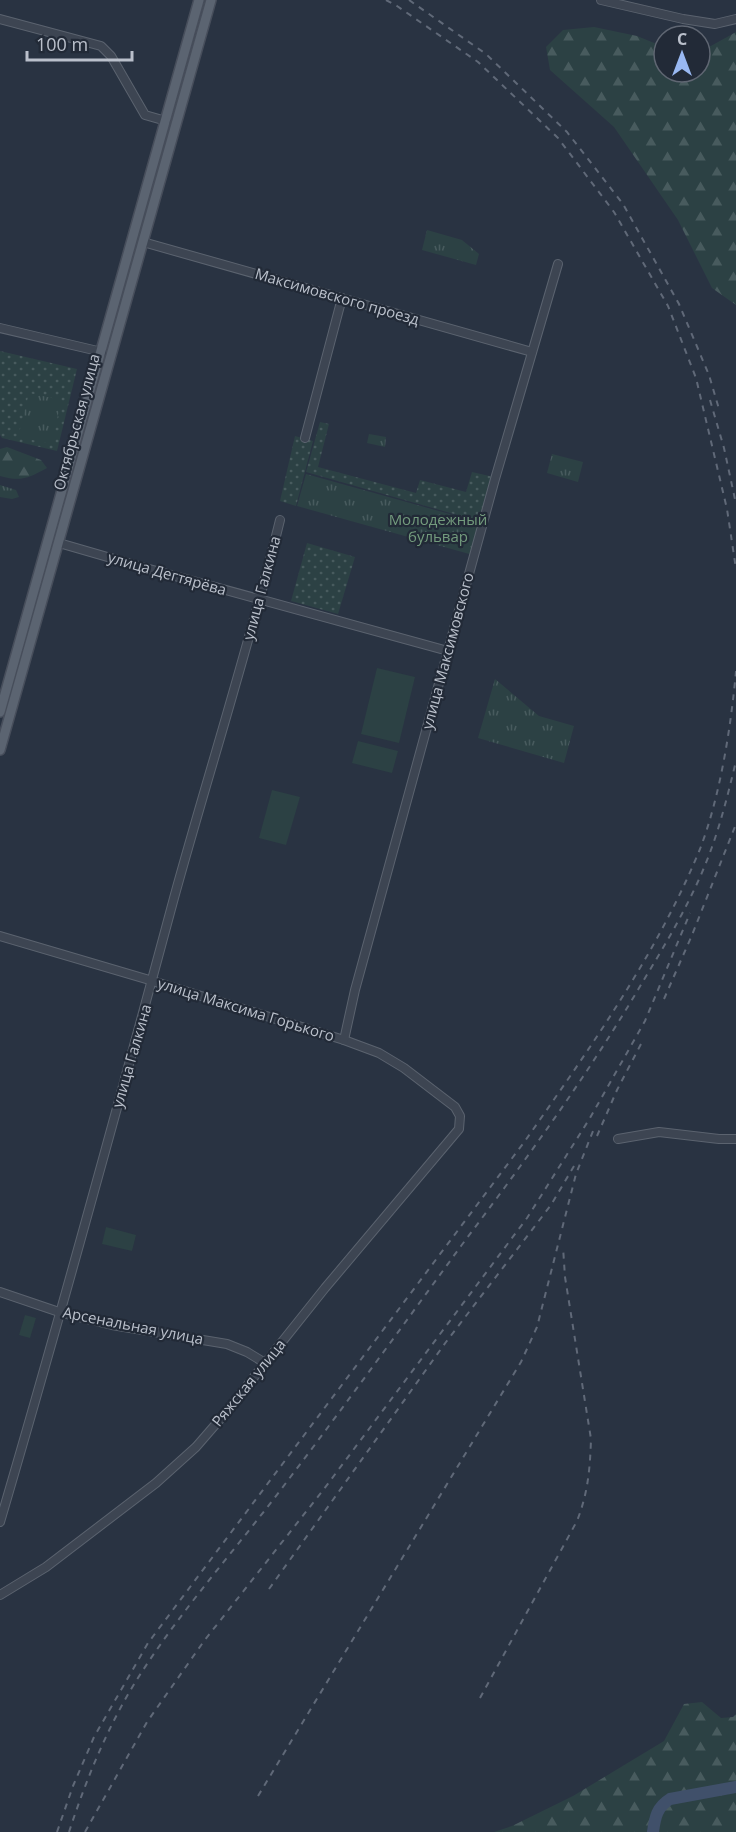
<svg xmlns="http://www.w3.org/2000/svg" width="736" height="1832" font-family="'Open Sans',sans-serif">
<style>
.grass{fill:url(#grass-dots)}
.forest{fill:url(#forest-firs)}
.park{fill:url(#park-tufts)}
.garden{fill:#2c4144}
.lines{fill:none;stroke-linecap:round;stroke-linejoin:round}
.river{stroke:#40506a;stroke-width:12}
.minor-casing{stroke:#5b636f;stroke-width:10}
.major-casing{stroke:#474e5b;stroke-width:12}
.minor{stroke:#3d4552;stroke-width:8}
.major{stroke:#5b6471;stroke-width:9}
.rail{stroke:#606978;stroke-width:2;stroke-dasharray:6 6;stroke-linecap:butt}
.labels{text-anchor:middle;stroke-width:4.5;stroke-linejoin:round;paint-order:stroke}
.street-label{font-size:15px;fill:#bac0cb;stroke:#222a37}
.park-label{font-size:15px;fill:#739b7d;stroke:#222a37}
</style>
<defs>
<pattern id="grass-dots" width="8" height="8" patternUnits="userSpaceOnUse" patternTransform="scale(1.5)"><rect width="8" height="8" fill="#2c4144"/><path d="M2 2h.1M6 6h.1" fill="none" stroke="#485b5e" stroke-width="1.8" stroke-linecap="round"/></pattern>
<pattern id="forest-firs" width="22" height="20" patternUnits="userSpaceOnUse" patternTransform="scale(1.5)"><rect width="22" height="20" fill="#2c4144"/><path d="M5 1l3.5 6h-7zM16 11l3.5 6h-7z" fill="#485b5e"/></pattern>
<pattern id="park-tufts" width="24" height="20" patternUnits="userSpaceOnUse" patternTransform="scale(1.5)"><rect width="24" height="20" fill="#2c4144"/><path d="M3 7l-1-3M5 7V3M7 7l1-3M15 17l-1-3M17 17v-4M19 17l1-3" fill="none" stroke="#485b5e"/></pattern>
</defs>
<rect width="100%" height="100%" fill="#293342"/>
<g class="grass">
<polygon points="0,351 77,369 57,451 2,438 0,435"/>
<polygon points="320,422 329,424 318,467 416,493 420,480 466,492 472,472 494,477 482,522 306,472"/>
<polygon points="295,436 313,441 296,506 280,501"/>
<polygon points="307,543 355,557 338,614 291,601"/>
</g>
<g class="forest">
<polygon points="594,27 637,36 664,47 664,72 700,72 700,52 736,32 736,305 712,288 678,220 614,127 550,70 546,47 563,30"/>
<path d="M7,447L41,460L47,468C28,478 22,482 0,476V449Z"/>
<polygon points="702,1702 721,1718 733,1717 736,1714 736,1832 494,1832 512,1826 573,1796 664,1741 684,1704"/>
</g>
<g class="park">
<polygon points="427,230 462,240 479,254 476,265 422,250"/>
<polygon points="29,393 61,400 52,444 18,437"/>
<polygon points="369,434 386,437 385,447 367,443"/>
<polygon points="552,454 583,462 578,482 547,473"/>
<polygon points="306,474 482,523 473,555 297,506"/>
<polygon points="0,485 16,490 19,497 12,499 0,497"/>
<polygon points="495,679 539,716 574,726 564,763 478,738"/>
</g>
<g class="garden">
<polygon points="377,668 415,677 399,743 361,734"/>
<polygon points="358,741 398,751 392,773 352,763"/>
<polygon points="272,790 300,797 286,845 259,838"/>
<polygon points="106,1227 136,1235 132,1251 102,1244"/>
<polygon points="25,1315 36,1318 30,1338 19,1335"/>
</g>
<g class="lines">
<path class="river" d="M653,1832C655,1817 657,1807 670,1799L736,1787"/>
<g class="minor-casing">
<g id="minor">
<polyline points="601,0 683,19 715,24 736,19"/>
<polyline points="0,19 101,46 111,56 145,115 166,121"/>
<polyline points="143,242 532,352"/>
<polyline points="0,328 102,352"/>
<polyline points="305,438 342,298"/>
<polyline points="59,543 142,567 448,651"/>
<polyline points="0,936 146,979 344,1040 379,1053 404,1068 455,1107 460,1116 459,1129 325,1288 222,1417 196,1447 156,1483 46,1567 0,1595"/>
<polyline points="344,1040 355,990 495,479 558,264"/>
<polyline points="618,1139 659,1132 719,1139 736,1139"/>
<polyline points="0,1292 62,1313 112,1325 227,1344 247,1352 265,1363"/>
<path d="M0,1522C61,1315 118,1106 174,898C209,771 249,647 280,520"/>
</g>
</g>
<g class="major-casing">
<g id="major">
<polyline points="0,712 199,0"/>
<polyline points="0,750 211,0"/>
</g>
</g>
<use href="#minor" class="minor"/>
<use href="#major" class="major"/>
<g class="rail">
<polyline points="386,0 397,6 478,62 558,138 614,212 668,306 696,378 727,509 736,569"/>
<polyline points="409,0 486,54 567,132 623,204 679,304 709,375 719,409"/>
<polyline points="710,400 724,448 736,504"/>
<polyline points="664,999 692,935 736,824"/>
<polyline points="597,1136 617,1090 641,1044"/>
<polyline points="269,1589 446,1342 551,1205 574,1166"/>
<path d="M480,1698L577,1521C588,1493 590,1469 591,1439L565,1277L563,1247"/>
<polyline points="258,1796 521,1362 537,1327 576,1174 595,1126"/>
<path d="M57,1832L73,1786L94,1737L148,1643L525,1141C590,1048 657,954 700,849C720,797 731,727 736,671"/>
<path d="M69,1832C86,1780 107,1728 136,1681C178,1614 231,1555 279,1492C341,1411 401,1328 461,1246C525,1161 588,1075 642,983C668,940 695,895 712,847C722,819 729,790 736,761"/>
<polyline points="85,1832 147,1722 204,1641 324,1489 527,1218 590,1118 645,1021 690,913"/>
</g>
</g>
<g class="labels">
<g class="street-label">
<text transform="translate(337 297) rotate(16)" y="5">Максимовского проезд</text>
<text transform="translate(77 422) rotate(-75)" y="5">Октябрьская улица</text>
<text transform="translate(167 574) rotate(16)" y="5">улица Дегтярёва</text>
<text transform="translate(262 588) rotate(-75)" y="5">улица Галкина</text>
<text transform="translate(448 651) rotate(-75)" y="5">улица Максимовского</text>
<text transform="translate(246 1010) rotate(17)" y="5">улица Максима Горького</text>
<text transform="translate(132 1056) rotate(-74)" y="5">улица Галкина</text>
<text transform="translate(133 1326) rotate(11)" y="5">Арсенальная улица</text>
<text transform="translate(249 1383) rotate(-51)" y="5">Ряжская улица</text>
</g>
<g class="park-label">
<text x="438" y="525">Молодежный<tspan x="438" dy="17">бульвар</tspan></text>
</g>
</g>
<g transform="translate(682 54)"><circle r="28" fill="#222a37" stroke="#5f6672" stroke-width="1.5"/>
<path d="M0-4.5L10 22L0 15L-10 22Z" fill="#99b8f2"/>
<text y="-9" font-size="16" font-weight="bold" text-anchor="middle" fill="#bac0cb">С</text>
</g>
<path d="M27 51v9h105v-9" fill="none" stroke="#bac0cb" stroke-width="3"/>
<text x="36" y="51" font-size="18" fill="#bac0cb" stroke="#222a37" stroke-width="4.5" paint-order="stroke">100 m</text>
</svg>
